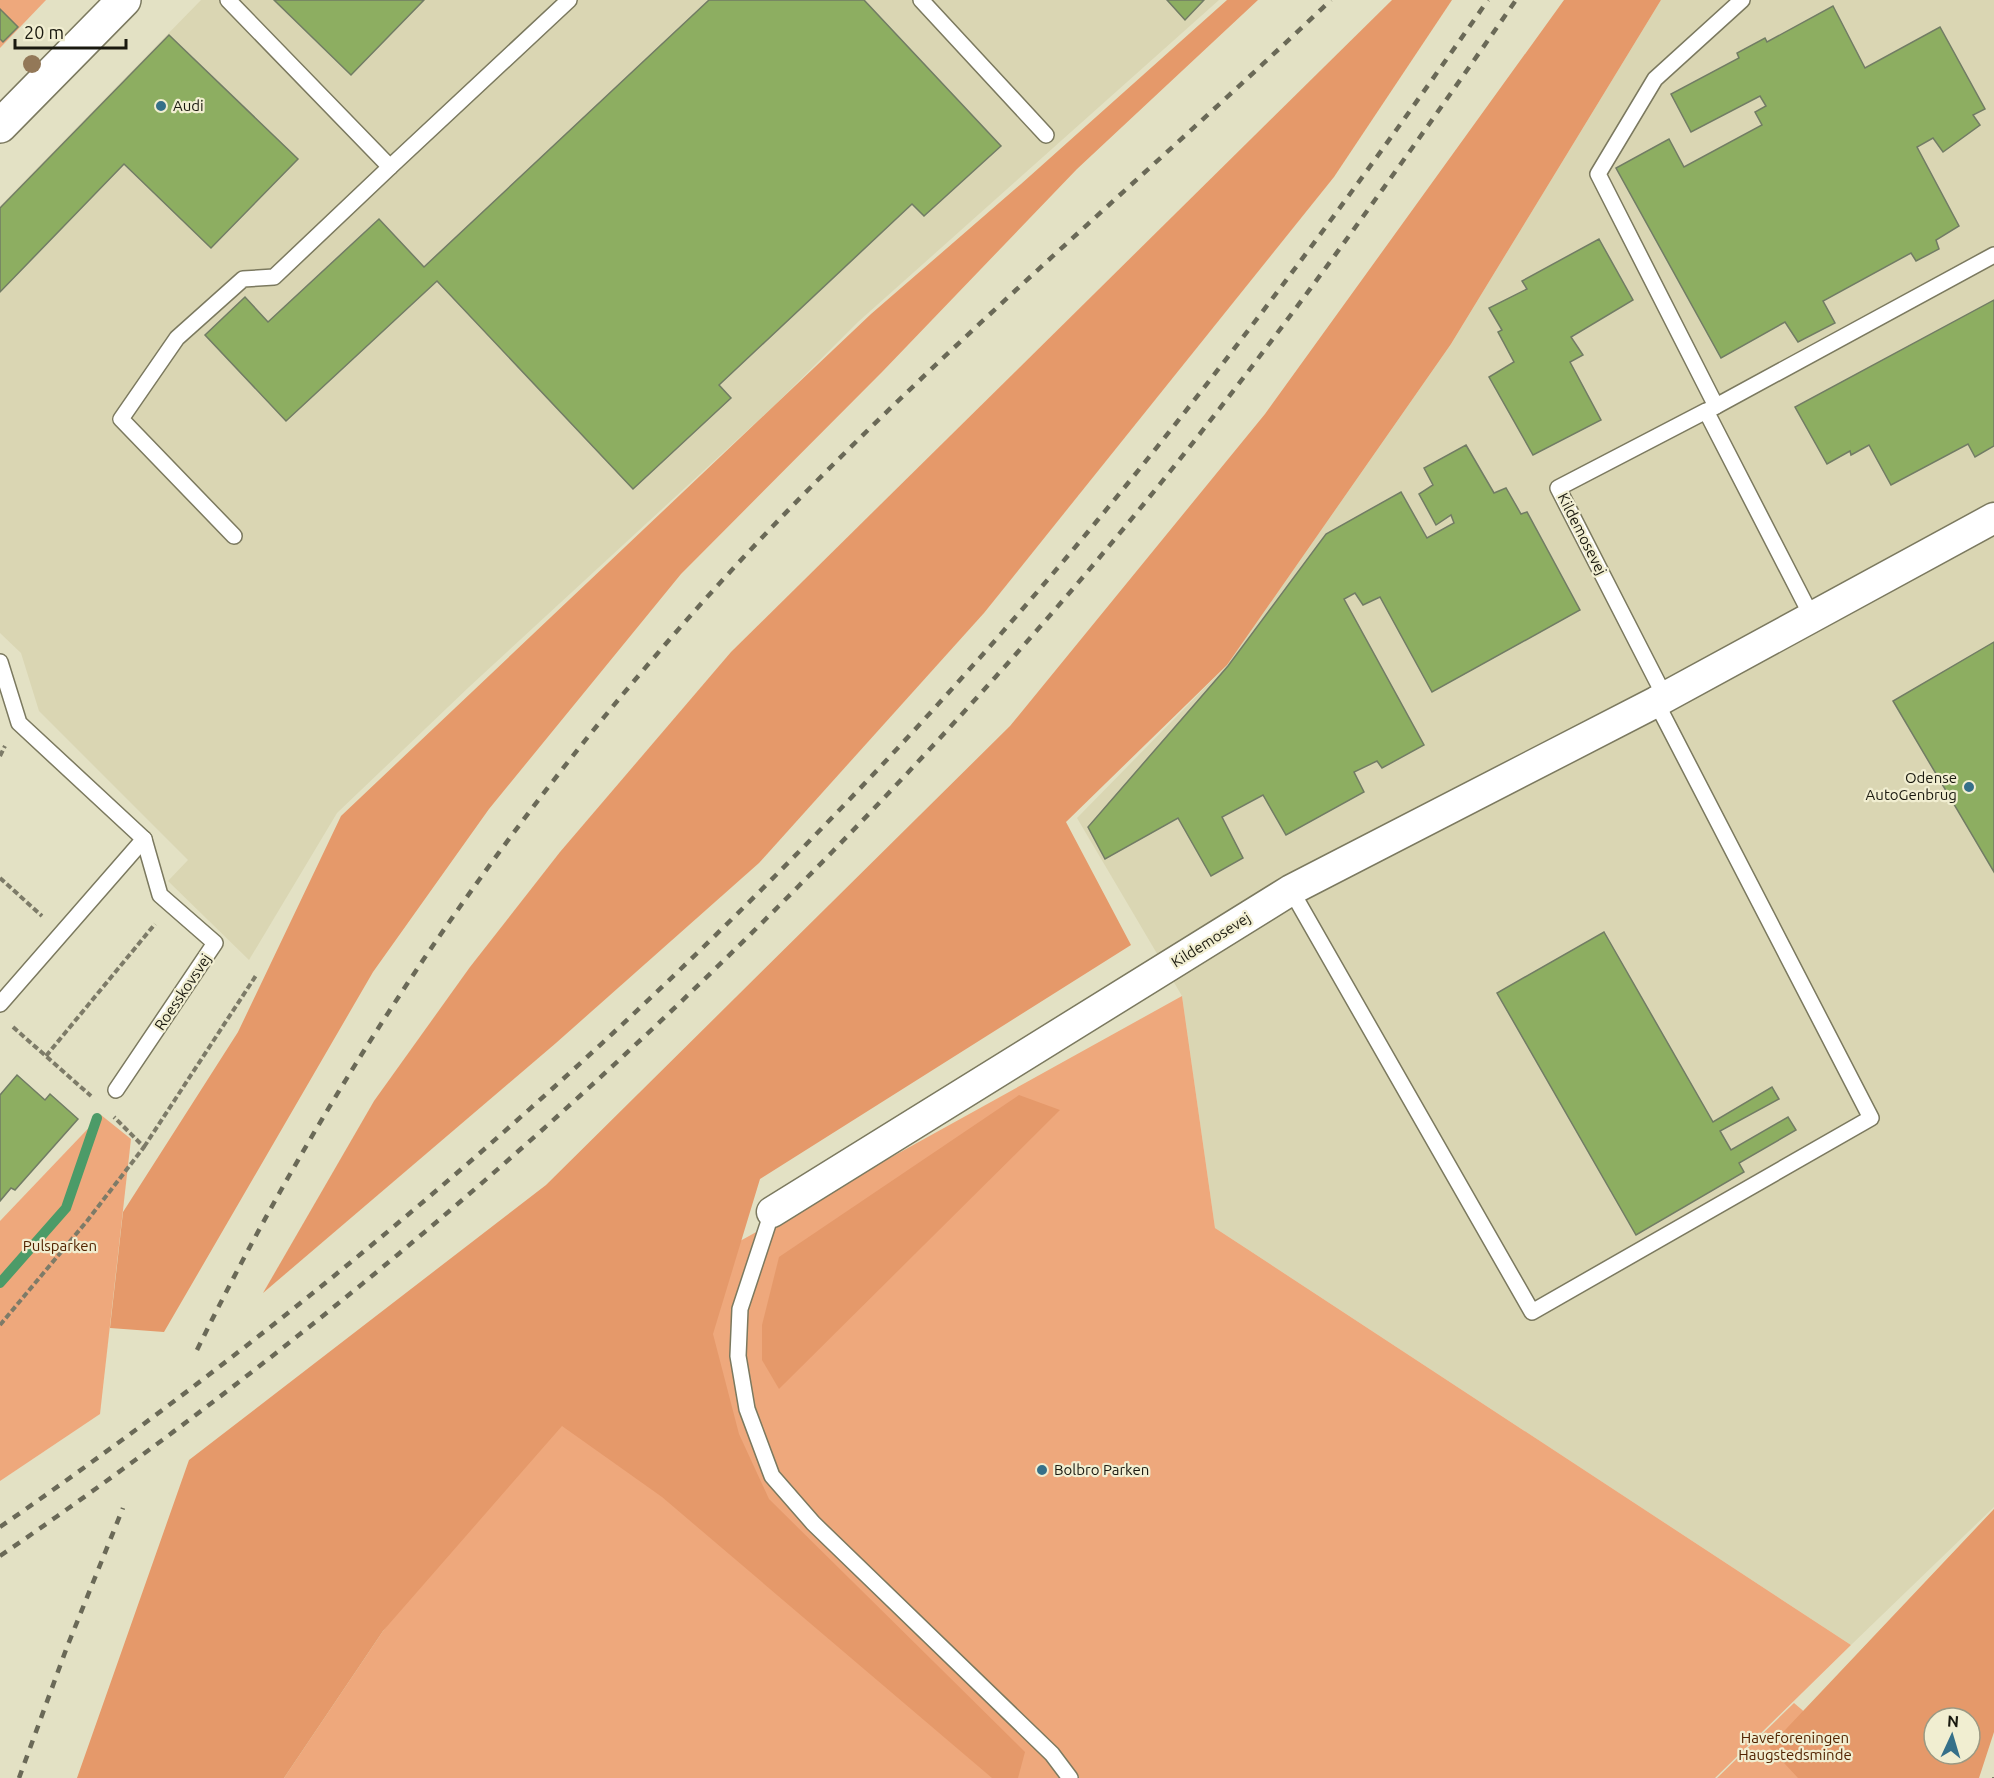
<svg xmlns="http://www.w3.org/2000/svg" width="1994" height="1778" font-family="Ubuntu,sans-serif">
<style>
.built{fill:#dad6b3}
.green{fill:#eea87c}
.forest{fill:#e5996a;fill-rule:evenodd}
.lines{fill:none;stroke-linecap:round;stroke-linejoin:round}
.stream{stroke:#4c9b68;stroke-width:10}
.building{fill:#8dae61;stroke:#717c64;stroke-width:1.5}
.service-casing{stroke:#7b795f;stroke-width:18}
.minor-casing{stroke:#7b795f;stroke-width:33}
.tertiary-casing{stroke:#7b795f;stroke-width:36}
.path{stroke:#7d7b68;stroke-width:4;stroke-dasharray:6 3;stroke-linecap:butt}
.service{stroke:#fff;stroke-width:15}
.minor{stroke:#fff;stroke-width:30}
.tertiary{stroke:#fff;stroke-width:33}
.rail{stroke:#6a6957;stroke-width:4.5;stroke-dasharray:8 8;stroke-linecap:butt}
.tree{fill:#937858}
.poi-dot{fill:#367089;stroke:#f1eed1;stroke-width:2}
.labels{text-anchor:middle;stroke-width:4.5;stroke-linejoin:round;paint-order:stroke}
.poi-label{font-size:15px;fill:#1a190f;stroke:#f1eed1;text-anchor:start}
.street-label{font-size:15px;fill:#1a190f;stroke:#f1eed1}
.park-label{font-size:15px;fill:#522300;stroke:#f1eed1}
</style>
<rect width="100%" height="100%" fill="#e3e1c4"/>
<g class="built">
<polygon points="201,0 1219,0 858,322 776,404 469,687 337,813 249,960 168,881 188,860 39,711 21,653 0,633 0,206"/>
<polygon points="1661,0 1994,0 1994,1507 1851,1645 1215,1228 1182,996 1077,818 1227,665 1451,344"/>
</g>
<g class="green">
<polygon points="0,0 46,0 0,48"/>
<polygon points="1182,996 1215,1228 1851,1645 1715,1778 284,1778 383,1631 619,1308"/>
<polygon points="101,1115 131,1139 100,1414 0,1481 0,1221"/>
<polygon points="1794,1703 1882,1778 1717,1778"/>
</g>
<g class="forest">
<polygon points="1227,0 1258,0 1077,169 883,371 681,574 489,809 373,972 164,1332 110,1328 123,1212 238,1032 341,816 871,314 1021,184"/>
<polygon points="1392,0 1452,0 1334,177 984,613 759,863 556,1043 263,1293 374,1101 470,967 560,852 731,652"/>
<polygon points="1564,0 1661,0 1451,344 1227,665 1066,822 1131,945 760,1179 713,1334 739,1434 769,1499 1025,1752 1018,1778 992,1778 662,1497 562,1426 383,1631 284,1778 77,1778 189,1460 546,1185 1010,726 1265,414"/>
<polygon points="1019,1095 1060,1110 779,1389 762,1360 762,1325 779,1257"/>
<path d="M1994,1509V1732L1979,1778H1798L1769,1747ZM1934,1718H1970V1754H1934Z"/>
</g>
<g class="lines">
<polyline class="stream" points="0,1283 66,1208 97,1118"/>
</g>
<g class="building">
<polygon points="274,0 424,0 351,75"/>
<polygon points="709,0 864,0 1001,146 924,216 912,204 719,385 731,398 633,489 437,281 286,421 205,335 245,297 268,322 379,219 424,267"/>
<polygon points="1167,0 1204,0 1185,20"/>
<polygon points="1833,6 1865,68 1940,27 1985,109 1973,115 1980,125 1943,152 1933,138 1917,147 1959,226 1936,240 1939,249 1916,261 1911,253 1823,301 1835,323 1798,342 1785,322 1721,358 1616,168 1669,139 1684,167 1762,125 1755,112 1766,106 1760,96 1691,132 1671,94 1739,58 1737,53 1765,38 1767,42"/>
<polygon points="0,9 18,27 3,42 0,39"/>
<polygon points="169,35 298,159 211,248 124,164 0,292 0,208"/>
<polygon points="1599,239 1633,300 1571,337 1583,355 1570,362 1601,420 1533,455 1489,377 1514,362 1498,332 1502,330 1489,308 1527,289 1522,281"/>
<polygon points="1994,300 1994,446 1975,457 1968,444 1891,485 1869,445 1851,455 1850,451 1827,464 1795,407"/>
<polygon points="1466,445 1494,493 1506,488 1521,514 1527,512 1580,610 1432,692 1380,597 1363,605 1355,593 1344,599 1424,745 1382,768 1377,761 1354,772 1364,792 1286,835 1263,795 1222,817 1243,858 1211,876 1178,818 1105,859 1088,827 1228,666 1326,534 1401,492 1427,538 1454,523 1451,515 1436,525 1419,494 1433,485 1424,468"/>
<polygon points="1994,642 1994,872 1893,701"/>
<polygon points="1604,932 1713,1122 1772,1087 1779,1099 1720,1131 1731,1150 1788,1117 1796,1130 1739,1163 1744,1172 1636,1235 1497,993"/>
<polygon points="17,1075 45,1100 50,1094 78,1119 15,1190 11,1188 0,1201 0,1095"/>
</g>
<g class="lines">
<g class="service-casing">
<g id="service">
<polyline points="228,0 390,167 569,0"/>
<polyline points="921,0 1046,135"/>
<polyline points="1716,406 1598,174 1655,79 1742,0"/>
<polyline points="1707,411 1994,255"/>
<polyline points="234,536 121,419 177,338 243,279 274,277 390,167"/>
<polyline points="0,662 19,723 144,839 160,895 215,943 116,1090"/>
<polyline points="1665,697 1558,488 1706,411 1812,617"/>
<polyline points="1291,890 1532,1312 1871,1118 1656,702"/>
<polyline points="0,1004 144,839"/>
<polyline points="772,1212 740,1309 738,1356 747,1409 772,1476 813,1523 1052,1754 1070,1778"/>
</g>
</g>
<g class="minor-casing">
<polyline id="minor" points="772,1212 1291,890 1656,702 1994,518"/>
</g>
<g class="tertiary-casing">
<polyline id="tertiary" points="0,126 124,0"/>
</g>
<g class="path">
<polyline points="0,756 5,746"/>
<polyline points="0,878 42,916"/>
<polyline points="13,1027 91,1096"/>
<polyline points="46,1056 155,924"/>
<polyline points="144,1147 257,974"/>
<polyline points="0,1325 87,1221 144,1147 114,1117"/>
<polyline points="1994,1778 1994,1777"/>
</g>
<use href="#service" class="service"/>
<use href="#minor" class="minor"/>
<use href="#tertiary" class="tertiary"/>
<g class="rail">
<path d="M197,1350C345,1048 541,769 773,526C950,341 1146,176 1331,0"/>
<path d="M0,1527C380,1264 737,942 1038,591C1199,403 1346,204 1488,0"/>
<path d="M0,1556C389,1289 742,969 1052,613C1221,419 1370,210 1516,0"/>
<polyline points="19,1778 67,1647 123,1508"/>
</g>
</g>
<circle class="tree" cx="32" cy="64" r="9"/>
<g class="poi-dot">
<circle cx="161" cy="106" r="6"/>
<circle cx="1969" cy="787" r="6"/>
<circle cx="1042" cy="1470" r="6"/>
</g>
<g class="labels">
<g class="poi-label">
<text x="173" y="111">Audi</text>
<text x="1957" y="783" text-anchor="end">Odense<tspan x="1957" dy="17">AutoGenbrug</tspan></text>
<text x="1054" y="1475">Bolbro Parken</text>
</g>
<g class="street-label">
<text transform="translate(1582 534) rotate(63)" y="5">Kildemosevej</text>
<text transform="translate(1211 940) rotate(-32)" y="5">Kildemosevej</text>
<text transform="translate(183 992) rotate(-56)" y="5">Roesskovsvej</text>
</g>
<g class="park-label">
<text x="60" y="1251">Pulsparken</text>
<text x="1795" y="1743">Haveforeningen<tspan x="1795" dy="17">Haugstedsminde</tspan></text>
</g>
</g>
<g transform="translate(1952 1736) rotate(4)"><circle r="28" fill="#f1eed1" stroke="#9b9983" stroke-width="1.5"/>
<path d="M0-4.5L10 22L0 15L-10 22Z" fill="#367089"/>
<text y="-9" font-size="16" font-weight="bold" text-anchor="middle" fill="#1a190f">N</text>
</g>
<path d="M15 39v9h111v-9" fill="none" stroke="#1a190f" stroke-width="3"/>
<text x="24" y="39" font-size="18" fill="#1a190f" stroke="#f1eed1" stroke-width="4.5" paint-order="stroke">20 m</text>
</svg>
